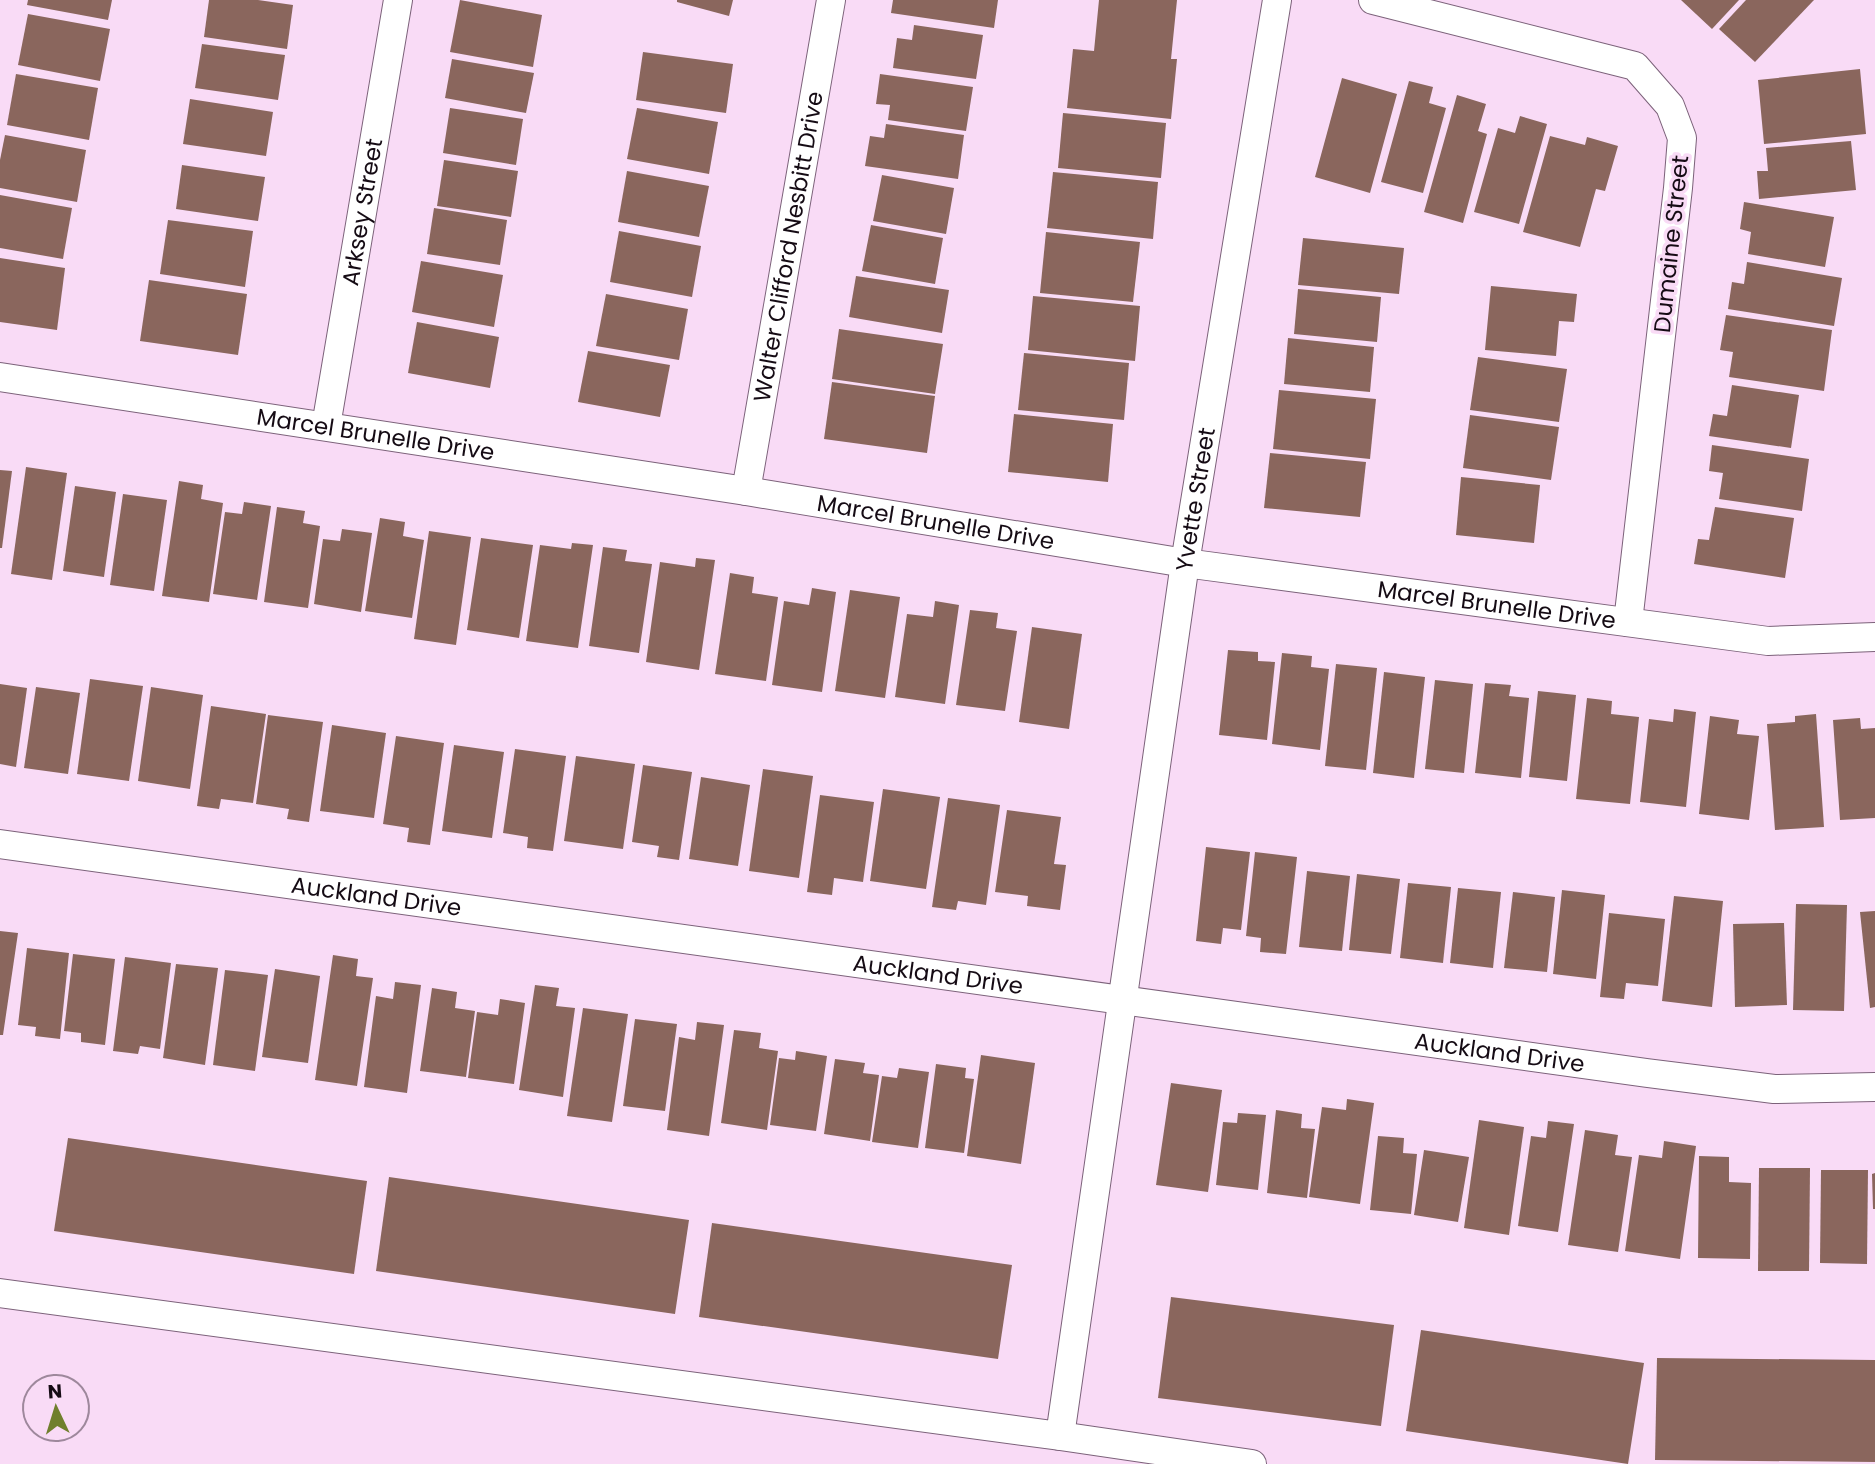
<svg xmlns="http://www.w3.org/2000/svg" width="1875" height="1464" font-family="Poppins,sans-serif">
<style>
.building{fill:#8a665d}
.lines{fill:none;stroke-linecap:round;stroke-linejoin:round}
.minor-casing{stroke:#7c627a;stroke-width:30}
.minor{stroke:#fff;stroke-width:28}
.labels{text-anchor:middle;stroke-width:7;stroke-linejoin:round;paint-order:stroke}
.street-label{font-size:23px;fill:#150b14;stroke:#f9dbf6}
</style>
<rect width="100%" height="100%" fill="#f9dbf6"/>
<g class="building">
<polygon points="28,0 112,0 108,20 27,5"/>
<polygon points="209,0 258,0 293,5 287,49 204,37"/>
<polygon points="460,0 542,15 533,67 450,52"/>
<polygon points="677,0 733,0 729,16 677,2"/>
<polygon points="893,0 998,0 994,28 891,13"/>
<polygon points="1099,0 1177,0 1171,59 1177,59 1171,119 1067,108 1073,49 1094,51"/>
<polygon points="1681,0 1739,0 1712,29"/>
<polygon points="1746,0 1814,0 1755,62 1719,29"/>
<polygon points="28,14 110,29 100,81 18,65"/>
<polygon points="914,25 983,35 976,79 893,68 897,38 912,40"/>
<polygon points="202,44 285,55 278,100 195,88"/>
<polygon points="643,52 733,64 726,113 636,100"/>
<polygon points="452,59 534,73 526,113 445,98"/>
<polygon points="1860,69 1866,134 1764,144 1758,80"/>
<polygon points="16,74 98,88 89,140 7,125"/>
<polygon points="880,74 973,87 966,131 888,120 890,105 876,104"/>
<polygon points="1342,78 1397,94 1370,193 1315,177"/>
<polygon points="1409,81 1433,87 1429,103 1446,108 1423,193 1381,182"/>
<polygon points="1457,95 1486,104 1478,131 1487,134 1463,223 1424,212"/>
<polygon points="190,99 273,112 266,156 183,144"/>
<polygon points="450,108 523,119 516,165 443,153"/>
<polygon points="637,108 718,122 709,174 627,159"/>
<polygon points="1063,113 1166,123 1161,178 1058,168"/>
<polygon points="1520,116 1547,124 1519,224 1474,212 1498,128 1515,133"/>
<polygon points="886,124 964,135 958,179 865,166 870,136 884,138"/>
<polygon points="5,135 86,150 77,202 0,188 0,160"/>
<polygon points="1550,136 1585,145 1587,137 1618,146 1605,191 1596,189 1580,247 1523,232"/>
<polygon points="1851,141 1856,190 1759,199 1757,171 1768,171 1766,148"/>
<polygon points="444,160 518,171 511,217 437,206"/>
<polygon points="182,165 265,177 258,221 176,209"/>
<polygon points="627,171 709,186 699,237 618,222"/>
<polygon points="1053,172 1158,182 1153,239 1047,228"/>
<polygon points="882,175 954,188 946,234 873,221"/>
<polygon points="0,195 72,208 63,259 0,248"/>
<polygon points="1744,202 1834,217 1825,267 1748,254 1751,232 1740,229"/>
<polygon points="434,208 507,220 500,265 427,254"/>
<polygon points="168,220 253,231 245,287 160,274"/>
<polygon points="871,225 943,238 935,284 862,271"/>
<polygon points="619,231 701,246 692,297 610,282"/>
<polygon points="1046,232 1140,242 1133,302 1040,293"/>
<polygon points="1303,238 1404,248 1399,294 1298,285"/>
<polygon points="0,258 65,268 57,330 0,322"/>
<polygon points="421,261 503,275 494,327 412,312"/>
<polygon points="1747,262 1842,278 1834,326 1728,309 1732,282 1744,284"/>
<polygon points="856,276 949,290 942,333 849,317"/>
<polygon points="149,280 247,294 238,355 140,341"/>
<polygon points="1491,286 1577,294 1574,322 1559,321 1556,356 1485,350"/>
<polygon points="1298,289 1381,297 1377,342 1294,334"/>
<polygon points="606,294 688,309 679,360 596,346"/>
<polygon points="1033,296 1140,306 1135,361 1028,350"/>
<polygon points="1726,315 1832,330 1824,391 1729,377 1733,352 1720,350"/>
<polygon points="417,322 499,337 490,388 408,373"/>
<polygon points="839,329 943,344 935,394 832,379"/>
<polygon points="1288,338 1374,347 1370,392 1284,384"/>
<polygon points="588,351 670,365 660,417 578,402"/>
<polygon points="1024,353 1129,363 1124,420 1018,410"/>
<polygon points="1478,357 1567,369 1559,422 1470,410"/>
<polygon points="832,382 935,396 927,453 824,439"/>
<polygon points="1732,385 1799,395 1791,448 1709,436 1713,414 1727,416"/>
<polygon points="1279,390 1376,399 1370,459 1273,449"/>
<polygon points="1014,414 1113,424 1108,482 1008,472"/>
<polygon points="1470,415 1559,427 1551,480 1463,468"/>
<polygon points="1712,445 1809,459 1802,511 1719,499 1723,473 1709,471"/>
<polygon points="1270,453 1366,462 1360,517 1264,508"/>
<polygon points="26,467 67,473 52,580 11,574"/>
<polygon points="0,470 12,471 2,548 0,548"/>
<polygon points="1461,477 1540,485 1534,543 1456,535"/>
<polygon points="179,481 203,485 201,499 223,503 209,602 162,596"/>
<polygon points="75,486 116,492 104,577 63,571"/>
<polygon points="123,494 167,500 154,591 110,585"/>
<polygon points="244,502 271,506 257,600 213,594 225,512 242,514"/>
<polygon points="277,507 305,511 303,523 320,526 308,608 264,602"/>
<polygon points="1715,507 1794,518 1785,578 1694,564 1698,539 1709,540"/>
<polygon points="380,518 405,522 403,536 424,540 412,618 365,611"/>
<polygon points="342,529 372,533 361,612 314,604 323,539 340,541"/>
<polygon points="429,531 471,537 456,645 414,639"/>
<polygon points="481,538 533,545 519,638 467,630"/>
<polygon points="572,543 593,545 578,648 526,641 540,545 571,549"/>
<polygon points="603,547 627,550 625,561 652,564 639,653 589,646"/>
<polygon points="696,558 715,560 699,670 646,662 660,562 695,567"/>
<polygon points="730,573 754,577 752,593 778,597 766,681 715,674"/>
<polygon points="812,588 836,592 822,692 772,685 784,601 809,605"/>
<polygon points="850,590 900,597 885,698 835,691"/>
<polygon points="935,601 959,605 945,704 895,697 907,614 933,617"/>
<polygon points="970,610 998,613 996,628 1017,631 1005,711 956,705"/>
<polygon points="1032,627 1082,634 1069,729 1019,722"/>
<polygon points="1228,650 1258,652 1258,661 1275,662 1267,740 1219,735"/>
<polygon points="1282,653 1312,656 1311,667 1329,669 1320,750 1272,744"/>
<polygon points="1336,664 1377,668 1366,770 1325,766"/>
<polygon points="1384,672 1425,677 1414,778 1373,773"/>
<polygon points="90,679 143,686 129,781 77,774"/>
<polygon points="1435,680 1473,684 1464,773 1425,769"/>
<polygon points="1485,683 1511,685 1509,696 1529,698 1521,778 1475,773"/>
<polygon points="0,684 27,688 16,767 0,764"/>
<polygon points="36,687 80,693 68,774 24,768"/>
<polygon points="151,687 203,695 190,789 138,781"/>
<polygon points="1538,691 1576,695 1567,781 1529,777"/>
<polygon points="1587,698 1612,701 1611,714 1639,717 1630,804 1576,799"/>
<polygon points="211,706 266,714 253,803 221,799 219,809 197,806"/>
<polygon points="1674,709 1696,712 1686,807 1640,802 1649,719 1673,722"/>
<polygon points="1816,714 1824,827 1775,830 1767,724 1795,722 1795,716"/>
<polygon points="268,715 323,722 309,822 287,819 289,809 256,804"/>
<polygon points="1710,716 1739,720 1737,734 1759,736 1749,820 1699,814"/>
<polygon points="1860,718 1861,729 1875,728 1875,818 1840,820 1833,720"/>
<polygon points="332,725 386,733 374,818 320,811"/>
<polygon points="396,736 444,743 430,845 407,842 409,828 383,824"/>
<polygon points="454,745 504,752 492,838 442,831"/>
<polygon points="515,749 566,756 553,851 527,848 528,837 503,833"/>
<polygon points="576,756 635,764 623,849 564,841"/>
<polygon points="643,765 692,772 679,860 657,857 659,846 632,842"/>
<polygon points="763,769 813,776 799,878 749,871"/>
<polygon points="701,777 750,785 738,866 689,859"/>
<polygon points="883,789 940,797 926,889 870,881"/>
<polygon points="820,795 874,802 863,882 834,878 832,895 807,892"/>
<polygon points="948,798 1000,805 986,905 958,901 956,910 932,907"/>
<polygon points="1007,810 1061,817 1054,864 1066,865 1060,910 1027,906 1028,896 995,892"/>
<polygon points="1206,847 1250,852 1241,930 1223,928 1221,944 1196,941"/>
<polygon points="1255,852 1297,857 1286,954 1260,952 1261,938 1246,936"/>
<polygon points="1307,871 1350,876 1342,951 1299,947"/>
<polygon points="1357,874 1400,879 1391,954 1349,950"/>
<polygon points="1408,883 1451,887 1443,963 1400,958"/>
<polygon points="1458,888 1501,892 1493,968 1450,963"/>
<polygon points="1562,890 1605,895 1596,979 1553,974"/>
<polygon points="1513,892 1555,897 1547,972 1504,968"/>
<polygon points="1674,896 1723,901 1712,1007 1662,1001"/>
<polygon points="1796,904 1847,905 1844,1011 1793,1010"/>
<polygon points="1875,911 1875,1007 1870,1008 1860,912"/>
<polygon points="1609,913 1665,919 1658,986 1626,983 1624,999 1600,997"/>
<polygon points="1784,923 1787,1005 1735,1007 1733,924"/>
<polygon points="0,931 18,933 3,1035 0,1035"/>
<polygon points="27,948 69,953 60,1039 35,1036 36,1027 18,1025"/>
<polygon points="73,954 115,959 105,1045 81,1042 81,1033 64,1031"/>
<polygon points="333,955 358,959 356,976 373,978 357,1086 315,1080"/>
<polygon points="125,957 171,963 160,1049 140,1046 138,1054 113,1051"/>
<polygon points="176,964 218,968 205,1065 163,1058"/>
<polygon points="275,969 320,976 308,1063 262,1057"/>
<polygon points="225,970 268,975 255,1071 213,1065"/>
<polygon points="395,982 421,985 407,1093 364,1087 376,996 393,999"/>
<polygon points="535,985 559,988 556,1006 575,1008 563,1097 519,1090"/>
<polygon points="432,988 457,992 455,1008 475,1011 466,1077 420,1071"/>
<polygon points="500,999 525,1003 514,1084 468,1078 477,1012 498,1015"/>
<polygon points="583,1008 628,1014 612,1122 567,1116"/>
<polygon points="635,1019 677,1024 665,1111 623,1106"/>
<polygon points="697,1022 724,1025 709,1136 667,1130 679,1037 695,1040"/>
<polygon points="734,1030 761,1033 759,1048 778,1051 767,1130 721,1123"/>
<polygon points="796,1051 827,1056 816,1131 770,1125 779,1058 795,1060"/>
<polygon points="981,1055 1035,1063 1021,1164 967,1156"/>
<polygon points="835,1059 865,1063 863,1073 879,1075 870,1141 824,1134"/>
<polygon points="936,1064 966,1068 965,1078 974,1079 964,1153 925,1148"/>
<polygon points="899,1068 929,1072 918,1148 872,1142 882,1076 897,1078"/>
<polygon points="1171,1083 1222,1090 1208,1192 1156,1185"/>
<polygon points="1347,1099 1374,1103 1360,1204 1309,1197 1322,1107 1346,1110"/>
<polygon points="1276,1110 1302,1114 1301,1128 1315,1129 1307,1198 1267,1193"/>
<polygon points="1238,1113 1266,1115 1258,1190 1216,1185 1223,1122 1237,1123"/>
<polygon points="1479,1120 1524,1127 1509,1235 1464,1228"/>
<polygon points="1548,1121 1574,1124 1558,1232 1518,1226 1531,1136 1546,1138"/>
<polygon points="1585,1130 1618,1135 1615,1155 1632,1157 1618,1252 1568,1245"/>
<polygon points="1378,1136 1404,1138 1403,1153 1417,1154 1411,1214 1370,1210"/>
<polygon points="68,1138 367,1181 354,1274 54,1231"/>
<polygon points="1664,1141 1696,1146 1680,1259 1625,1251 1639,1155 1662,1158"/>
<polygon points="1424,1150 1469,1157 1458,1222 1414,1215"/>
<polygon points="1699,1156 1729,1157 1729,1182 1751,1183 1750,1259 1698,1258"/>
<polygon points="1759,1168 1810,1168 1809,1271 1758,1271"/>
<polygon points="1821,1170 1868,1170 1867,1264 1820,1263"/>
<polygon points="1875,1173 1875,1209 1873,1209 1872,1174"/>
<polygon points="389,1177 689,1220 675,1314 376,1271"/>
<polygon points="712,1223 1012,1265 998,1359 699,1317"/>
<polygon points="1171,1297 1394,1325 1381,1426 1158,1398"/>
<polygon points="1421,1330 1644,1363 1628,1464 1406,1431"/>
<polygon points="1657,1358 1875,1360 1875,1462 1655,1460"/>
</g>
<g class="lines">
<g class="minor-casing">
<g id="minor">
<polyline points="1373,0 1635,66 1670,106 1682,138 1678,188 1628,622"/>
<path id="s1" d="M0,377L746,491L1185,563L1768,641L1875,637"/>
<path id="s2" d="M326,426L398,0"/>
<path id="s3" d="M746,491L831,0"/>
<path id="s4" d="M0,844L1647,1073L1774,1089L1875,1087"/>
<path id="s5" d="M0,1293L1060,1436L1185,563L1277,0"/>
<polyline points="1060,1436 1252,1464"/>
</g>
</g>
<use href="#minor" class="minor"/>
</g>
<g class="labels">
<g class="street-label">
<text dy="8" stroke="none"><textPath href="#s2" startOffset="217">Arksey Street</textPath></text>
<text transform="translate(1671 244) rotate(-84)" y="8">Dumaine Street</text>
<text dy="8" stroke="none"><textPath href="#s3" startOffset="248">Walter Clifford Nesbitt Drive</textPath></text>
<text dy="8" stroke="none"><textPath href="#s1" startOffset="380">Marcel Brunelle Drive</textPath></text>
<text dy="8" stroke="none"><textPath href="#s5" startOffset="2016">Yvette Street</textPath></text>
<text dy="8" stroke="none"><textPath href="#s1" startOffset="947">Marcel Brunelle Drive</textPath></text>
<text dy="8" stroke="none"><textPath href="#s1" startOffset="1514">Marcel Brunelle Drive</textPath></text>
<text dy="8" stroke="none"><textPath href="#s4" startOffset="380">Auckland Drive</textPath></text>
<text dy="8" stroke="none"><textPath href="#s4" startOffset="947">Auckland Drive</textPath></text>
<text dy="8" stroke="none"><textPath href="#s4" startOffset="1514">Auckland Drive</textPath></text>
</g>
</g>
<g transform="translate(56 1408) rotate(356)"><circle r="33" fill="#f9dbf6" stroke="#9e889c" stroke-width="2"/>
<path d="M0-5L12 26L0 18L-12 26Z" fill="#707f2d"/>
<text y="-10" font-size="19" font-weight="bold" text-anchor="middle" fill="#150b14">N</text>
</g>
</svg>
